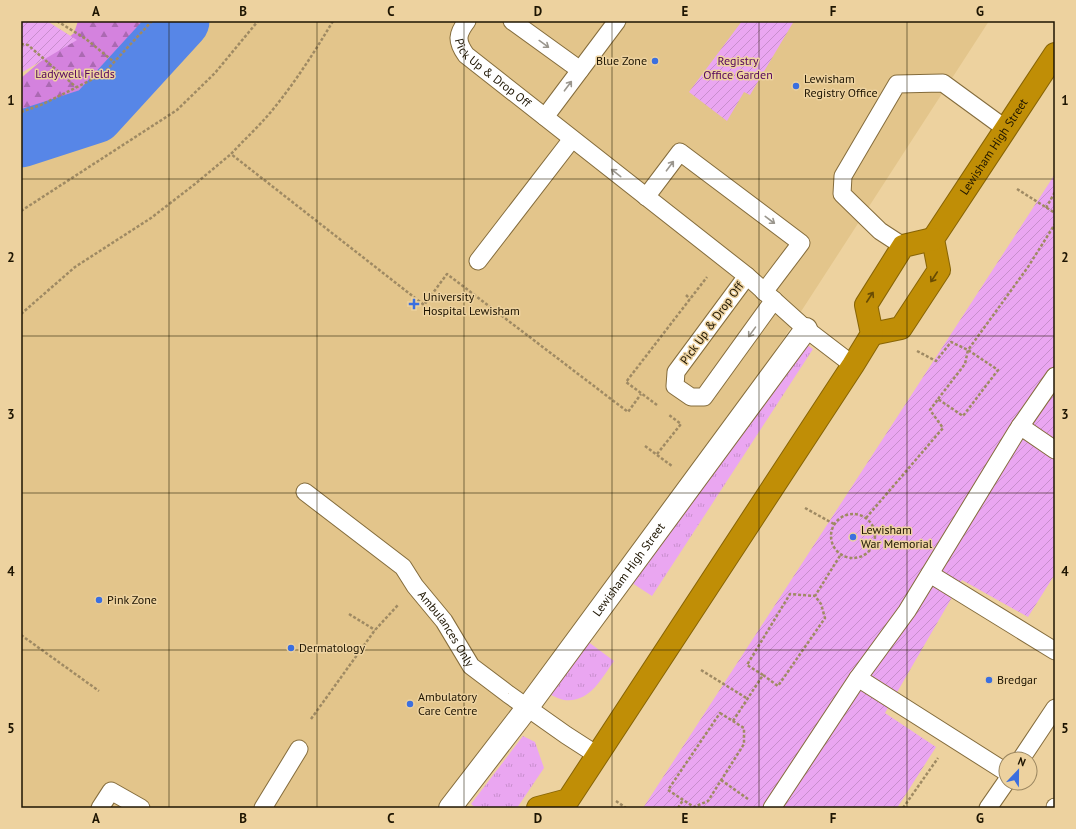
<svg xmlns="http://www.w3.org/2000/svg" width="1076" height="829" font-family="'PT Sans',sans-serif">
<style>
.built{fill:#e3c58b}
.grass{fill:url(#grass-tufts)}
.forest{fill:url(#forest-firs)}
.garden{fill:url(#garden-furrows)}
.lines{fill:none;stroke-linecap:round;stroke-linejoin:round}
.river{stroke:#5786e7;stroke-width:57}
.lane-casing{stroke:#846c3c;stroke-width:19}
.street-casing{stroke:#846c3c;stroke-width:24}
.highway-casing{stroke:#876405;stroke-width:24}
.path{stroke:#9f8a63;stroke-width:2.5;stroke-dasharray:3 2;stroke-linecap:butt}
.lane{stroke:#fff;stroke-width:17}
.street{stroke:#fff;stroke-width:22}
.highway{stroke:#c08e06;stroke-width:22}
.oneway{stroke:#9a968d}
.oneway2{stroke:#674b04}
.grid{fill:none;stroke:#1e1502;stroke-width:1;stroke-opacity:0.55}
.poi-dot{fill:#3b6fdf;stroke:#edd29f;stroke-width:1.5}
.labels{text-anchor:middle;stroke-width:3;stroke-linejoin:round;paint-order:stroke}
.poi-label{font-size:12px;fill:#1e1502;stroke:#edd29f;text-anchor:start}
.park-label{font-size:12px;fill:#54045d;stroke:#edd29f}
.street-label{font-size:12px;fill:#1e1502;stroke:#edd29f}
.neatline{fill:none;stroke:#1e1502;stroke-width:1.5}
.grid-label{font-size:13px;text-anchor:middle;font-weight:bold;fill:#1e1502}
</style>
<defs>
<pattern id="grass-tufts" width="24" height="20" patternUnits="userSpaceOnUse"><rect width="24" height="20" fill="#eaa6f1"/><path d="M3 7l-1-3M5 7V3M7 7l1-3M15 17l-1-3M17 17v-4M19 17l1-3" fill="none" stroke="#c88ecd"/></pattern>
<pattern id="forest-firs" width="22" height="20" patternUnits="userSpaceOnUse"><rect width="22" height="20" fill="#d482de"/><path d="M5 1l3.5 6h-7zM16 11l3.5 6h-7z" fill="#ab69b2"/></pattern>
<pattern id="garden-furrows" width="10" height="10" patternUnits="userSpaceOnUse"><rect width="10" height="10" fill="#eaa6f1"/><path d="M-1 1l2-2M0 10L10 0M9 11l2-2" fill="none" stroke="#c88ecd"/></pattern>
</defs>
<rect width="100%" height="100%" fill="#edd29f"/>
<polygon class="built" points="200,21 989,21 714,446 436,808 21,808 21,161 92,133"/>
<g class="grass">
<polygon points="807,345 813,349 652,596 629,581"/>
<path d="M587,641L614,661C601,679 590,703 564,700C559,699 554,696 549,694Z"/>
<polygon points="523,736 535,742 544,768 517,808 476,808 471,804"/>
</g>
<polygon class="forest" points="78,21 201,21 95,131 21,162 21,78 74,33"/>
<g class="garden">
<polygon points="21,21 47,21 77,40 21,73"/>
<polygon points="742,21 794,21 750,95 744,92 727,121 689,92"/>
<polygon points="1055,174 1055,574 1028,617 962,580 885,713 936,747 897,808 643,808"/>
</g>
<g class="lines">
<polyline class="river" points="21,139 95,115 181,21"/>
<g class="lane-casing">
<g id="lane">
<path id="s1" d="M467,21C457,34 456,41 466,55L747,276L806,329L853,365"/>
<polyline points="512,21 580,70"/>
<polyline points="545,117 617,21"/>
<polyline points="646,197 680,152 801,243 764,292"/>
<polyline points="903,246 880,231 842,194 843,176 897,84 943,83 1006,129"/>
<polyline points="478,261 572,139"/>
<polyline points="747,276 676,372 675,386 691,397 704,397 774,300"/>
<polyline points="1020,426 1055,450"/>
<path id="s2" d="M305,492L403,567L415,586L444,621L471,666L508,694L566,735L597,755"/>
<polyline points="930,574 1055,651"/>
<polyline points="1021,759 1055,708"/>
<polyline points="1006,772 858,678 907,611 1017,431 1055,376"/>
<polyline points="100,808 111,791 141,808"/>
<polyline points="263,808 299,749"/>
<polyline points="772,808 858,678"/>
<polyline points="988,808 1006,782"/>
<polyline points="1055,808 1055,807"/>
</g>
</g>
<g class="street-casing">
<g id="street">
<path id="s3" d="M450,808L527,708L806,329"/>
</g>
</g>
<g class="highway-casing">
<g id="highway">
<path id="s4" d="M872,334L901,328L939,270L933,239L1055,54"/>
<polyline points="538,808 568,800 853,365 872,334 866,305 903,246 933,239"/>
</g>
</g>
<g class="path">
<polyline points="57,21 86,39 114,62"/>
<path d="M333,21C314,53 294,84 270,113C258,127 244,140 231,154L424,305L447,274L628,412L641,394"/>
<polyline points="21,44 28,45 76,87"/>
<polyline points="21,112 41,105 103,74 152,21"/>
<polyline points="1017,189 1055,213"/>
<polyline points="1046,208 1055,192"/>
<polyline points="21,211 177,110 215,73 258,21"/>
<polyline points="686,295 690,299"/>
<polyline points="21,314 75,267 151,218 195,184 231,154"/>
<polyline points="917,351 936,361 951,342 968,350 965,364 938,399"/>
<polyline points="657,405 626,382 707,277"/>
<polyline points="645,446 672,466"/>
<polyline points="657,454 681,424 669,415"/>
<polyline points="805,508 834,524"/>
<circle cx="853" cy="536" r="22"/>
<polyline points="866,518 943,428 930,410 938,399 963,416 998,370 968,350 1028,267 1055,224"/>
<polyline points="349,614 375,630"/>
<polyline points="21,635 99,691"/>
<polyline points="701,670 748,699"/>
<polyline points="763,675 747,665 790,594 815,596"/>
<polygon points="720,713 744,728 744,744 708,801 694,807 668,790"/>
<polyline points="311,719 375,630 398,605"/>
<polyline points="733,721 763,675 778,686 825,618 821,604 815,596 841,554"/>
<polyline points="721,780 748,799"/>
<polyline points="616,801 626,808"/>
<polyline points="678,808 683,800"/>
<polyline points="903,808 938,758"/>
</g>
<use href="#lane" class="lane"/>
<use href="#street" class="street"/>
<use href="#highway" class="highway"/>
</g>
<defs><path id="oneway-shaft" d="M-6 0H5M1.5-3L5.5 0L1.5 3" fill="none" stroke-width="1.6" stroke-linecap="round" stroke-linejoin="round"/></defs>
<g class="oneway">
<use href="#oneway-shaft" transform="translate(544 44) rotate(36)"/>
<use href="#oneway-shaft" transform="translate(568 86) rotate(-53)"/>
<use href="#oneway-shaft" transform="translate(670 166) rotate(-53)"/>
<use href="#oneway-shaft" transform="translate(616 173) rotate(-142)"/>
<use href="#oneway-shaft" transform="translate(770 220) rotate(37)"/>
<use href="#oneway-shaft" transform="translate(752 332) rotate(126)"/>
</g>
<g class="oneway2">
<use href="#oneway-shaft" transform="translate(934 277) rotate(123)"/>
<use href="#oneway-shaft" transform="translate(870 297) rotate(-57)"/>
</g>
<path class="grid" d="M169,21V808M317,21V808M464,21V808M612,21V808M759,21V808M907,21V808M21,179H1055M21,336H1055M21,493H1055M21,650H1055"/>
<g class="poi-dot">
<circle cx="655" cy="61" r="4"/>
<circle cx="796" cy="86" r="4"/>
<path d="M412 298h4v4h4v4h-4v4h-4v-4h-4v-4h4z"/>
<circle cx="853" cy="537" r="4"/>
<circle cx="99" cy="600" r="4"/>
<circle cx="291" cy="648" r="4"/>
<circle cx="989" cy="680" r="4"/>
<circle cx="410" cy="704" r="4"/>
</g>
<g class="labels">
<g class="poi-label">
<text x="647" y="65" text-anchor="end">Blue Zone</text>
<text x="804" y="83">Lewisham<tspan x="804" dy="14">Registry Office</tspan></text>
<text x="423" y="301">University<tspan x="423" dy="14">Hospital Lewisham</tspan></text>
<text x="861" y="534">Lewisham<tspan x="861" dy="14">War Memorial</tspan></text>
<text x="107" y="604">Pink Zone</text>
<text x="299" y="652">Dermatology</text>
<text x="997" y="684">Bredgar</text>
<text x="418" y="701">Ambulatory<tspan x="418" dy="14">Care Centre</tspan></text>
</g>
<g class="park-label">
<text x="738" y="65">Registry<tspan x="738" dy="14">Office Garden</tspan></text>
<text x="75" y="78">Ladywell Fields</text>
</g>
<g class="street-label">
<text dy="4" stroke="none"><textPath href="#s1" startOffset="69">Pick Up &amp; Drop Off</textPath></text>
<text dy="4" stroke="none"><textPath href="#s4" startOffset="241">Lewisham High Street</textPath></text>
<text transform="translate(712 323) rotate(-54)" y="4">Pick Up &amp; Drop Off</text>
<text dy="4" stroke="none"><textPath href="#s3" startOffset="298">Lewisham High Street</textPath></text>
<text dy="4" stroke="none"><textPath href="#s2" startOffset="199">Ambulances Only</textPath></text>
</g>
</g>
<rect width="1076" height="829" fill="none" stroke="#edd29f" stroke-width="44"/>
<g transform="translate(1018 771) rotate(22)"><circle r="19" fill="#edd29f" stroke="#9a8660"/>
<path d="M0-3L7 15L0 10L-7 15Z" fill="#3b6fdf"/>
<text y="-6" font-size="11" font-weight="bold" text-anchor="middle" fill="#1e1502">N</text>
</g>
<rect x="22" y="22" width="1032" height="785" class="neatline"/>
<g class="grid-label">
<text x="96" y="16">A</text>
<text x="243" y="16">B</text>
<text x="391" y="16">C</text>
<text x="538" y="16">D</text>
<text x="685" y="16">E</text>
<text x="833" y="16">F</text>
<text x="980" y="16">G</text>
<text x="11" y="105">1</text>
<text x="1065" y="105">1</text>
<text x="11" y="262">2</text>
<text x="1065" y="262">2</text>
<text x="11" y="419">3</text>
<text x="1065" y="419">3</text>
<text x="11" y="576">4</text>
<text x="1065" y="576">4</text>
<text x="11" y="733">5</text>
<text x="1065" y="733">5</text>
<text x="96" y="823">A</text>
<text x="243" y="823">B</text>
<text x="391" y="823">C</text>
<text x="538" y="823">D</text>
<text x="685" y="823">E</text>
<text x="833" y="823">F</text>
<text x="980" y="823">G</text>
</g>
</svg>
